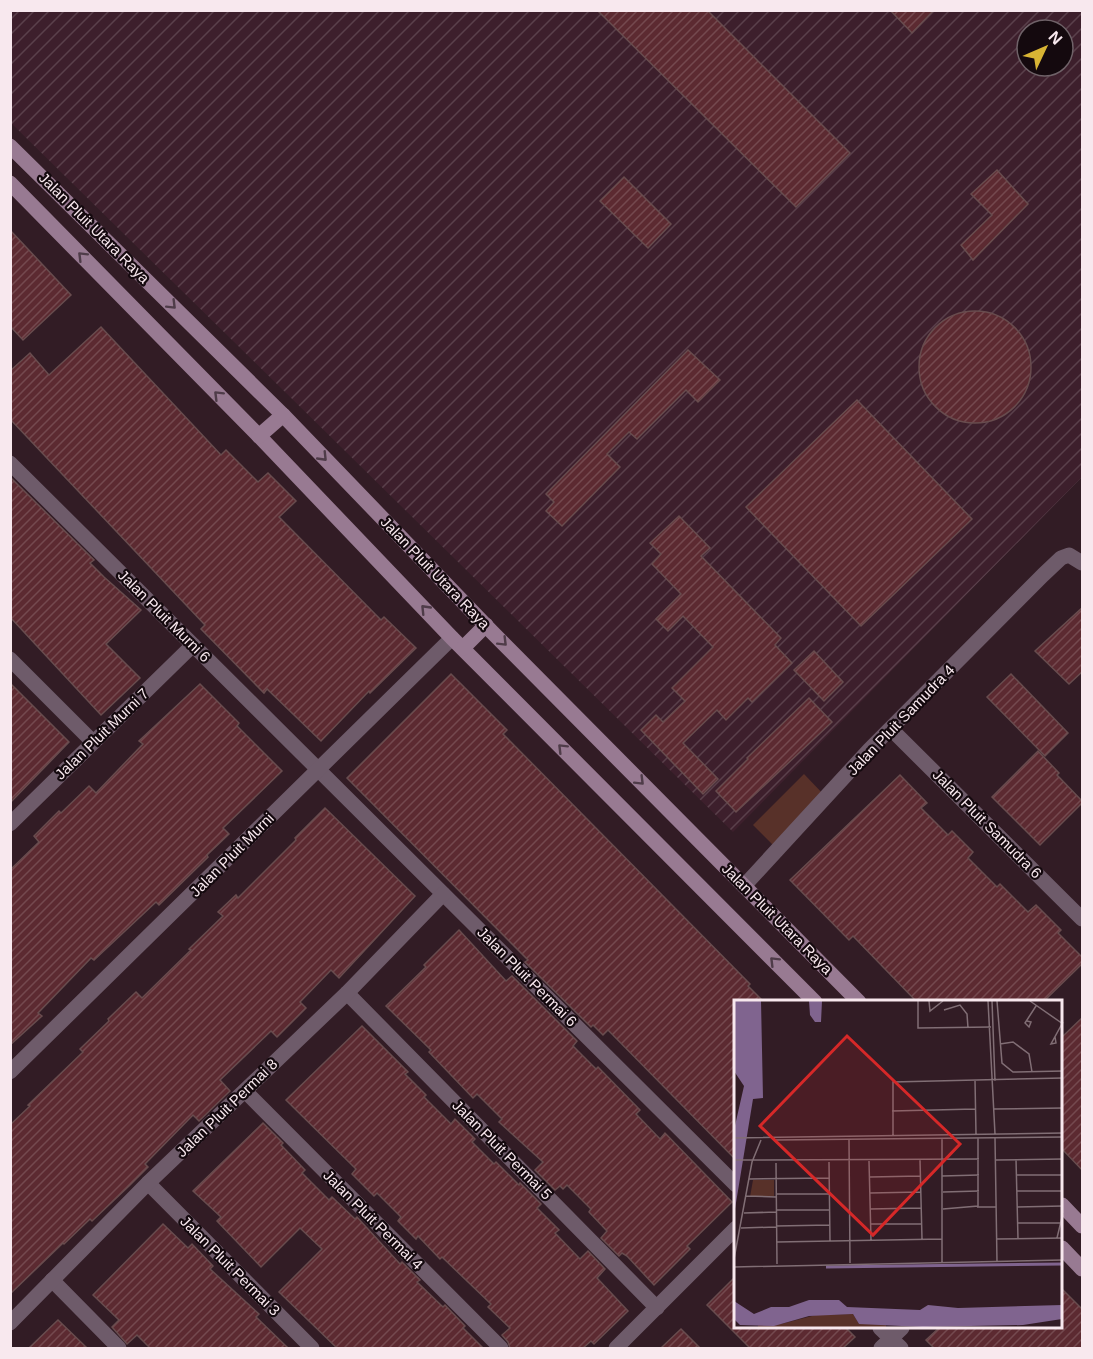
<svg xmlns="http://www.w3.org/2000/svg" width="1093" height="1359" font-family="Helvetica,sans-serif">
<style>
.industrial{fill:url(#industrial-furrows);fill-rule:evenodd}
.pitch{fill:#583129}
.building{fill:url(#building-hatch);stroke:#684c4e;stroke-width:1.5}
.lines{fill:none;stroke-linecap:round;stroke-linejoin:round}
.street{stroke:#6e5b6a;stroke-width:15}
.secondary{stroke:#987a92;stroke-width:15}
.oneway{stroke:#4f3c49}
.labels{text-anchor:middle;stroke-width:4.5;stroke-linejoin:round;paint-order:stroke}
.street-label{font-size:15px;fill:#f8e8ee;stroke:#14090e}
.inset-river{fill:none;stroke:#80648f;stroke-width:3}
.inset-road{fill:none;stroke:#816e75;stroke-width:1.5}
.view{fill:#d62828;fill-opacity:0.15;stroke:#d62828;stroke-width:3}
.inset-edge{fill:none;stroke:#f8e8ee;stroke-width:3}
</style>
<defs>
<pattern id="industrial-furrows" width="10" height="10" patternUnits="userSpaceOnUse" patternTransform="scale(1.5)"><rect width="10" height="10" fill="#3d1f2c"/><path d="M-1 1l2-2M0 10L10 0M9 11l2-2" fill="none" stroke="#5a404b"/></pattern>
<pattern id="building-hatch" width="6" height="6" patternUnits="userSpaceOnUse" patternTransform="scale(1.5)"><rect width="6" height="6" fill="#5c2a31"/><path d="M-1 1l2-2M0 6l6-6M5 7l2-2" fill="none" stroke="#74494f"/></pattern>
</defs>
<rect width="100%" height="100%" fill="#321c25"/>
<path class="industrial" d="M10,11H1082V477L733,832L11,123ZM1027,30H1063V66H1027Z"/>
<polygon class="pitch" points="804,774 826,797 775,847 753,825"/>
<g class="building">
<polygon points="597,10 707,10 850,153 796,207"/>
<polygon points="890,10 934,10 912,33"/>
<polygon points="997,170 1028,204 973,260 961,245 992,215 971,194"/>
<polygon points="624,177 671,224 648,248 600,201"/>
<polygon points="10,230 71,295 23,340 10,326"/>
<circle cx="975" cy="367" r="56"/>
<polygon points="101,327 221,455 226,450 258,482 268,473 296,501 279,517 381,620 384,617 416,648 370,693 369,691 321,741 267,689 264,693 201,629 205,625 10,419 10,371 30,353 49,375"/>
<polygon points="688,350 720,380 698,402 686,390 637,439 629,432 607,454 620,467 562,526 546,511 554,502 546,494"/>
<polygon points="857,400 972,519 861,626 746,507"/>
<polygon points="10,477 94,560 90,563 104,577 141,610 106,644 140,678 101,715 10,617"/>
<polygon points="679,516 710,548 701,556 781,638 775,645 792,663 752,702 748,698 726,720 717,710 683,743 718,779 703,794 641,730 656,715 663,722 685,701 672,688 713,647 683,616 668,631 656,619 681,594 652,564 661,554 650,543"/>
<polygon points="1083,607 1083,671 1069,684 1035,651"/>
<polygon points="814,651 843,682 824,701 794,670"/>
<polygon points="451,674 507,730 503,734 750,984 748,986 764,1002 736,1002 736,1160 608,1030 603,1035 593,1025 591,1027 525,962 528,960 347,778"/>
<polygon points="1011,674 1068,733 1045,756 987,697"/>
<polygon points="10,683 69,742 10,803"/>
<polygon points="200,684 239,723 237,726 282,771 223,828 229,834 207,855 208,857 159,905 156,902 94,960 91,958 38,1013 42,1016 10,1045 10,870 39,842 34,836 59,811 61,813 89,786 96,793 143,744 139,741"/>
<polygon points="809,698 832,722 736,812 716,791 748,759 747,758"/>
<polygon points="1038,751 1059,773 1057,775 1083,802 1040,845 992,797"/>
<polygon points="900,775 927,803 921,808 948,835 952,831 973,852 968,858 997,887 1000,884 1028,912 1036,905 1061,930 1058,933 1083,958 1083,963 1043,1002 917,1002 853,936 849,940 790,880"/>
<polygon points="325,808 415,896 339,978 331,970 300,1002 306,1008 277,1037 271,1031 220,1080 230,1091 199,1121 193,1115 145,1164 148,1167 129,1186 92,1221 90,1219 64,1244 63,1243 10,1294 10,1125 30,1106 28,1105 83,1052 80,1049 109,1021 108,1019 136,992 142,998 191,950 189,949 223,916 218,912 236,895 238,898 296,840 295,838"/>
<polygon points="459,930 506,981 512,976 577,1041 573,1046 596,1069 598,1067 640,1110 636,1114 660,1139 665,1133 732,1202 687,1246 690,1249 654,1285 627,1256 622,1253 619,1256 601,1238 607,1231 589,1212 591,1209 567,1185 563,1189 560,1186 555,1190 535,1170 543,1162 499,1122 502,1119 477,1094 473,1098 429,1052 431,1050 386,1006 426,967 424,965"/>
<polygon points="1083,1017 1083,1171 1062,1149 1062,1037"/>
<polygon points="362,1026 408,1072 405,1074 426,1095 424,1097 451,1124 455,1119 475,1139 472,1142 494,1164 496,1162 519,1185 520,1183 541,1204 537,1208 559,1230 555,1233 580,1259 588,1251 605,1269 597,1278 628,1311 594,1344 591,1341 583,1348 510,1348 508,1342 502,1335 510,1328 488,1307 491,1304 442,1257 440,1259 418,1236 416,1239 398,1221 401,1217 377,1193 374,1196 352,1174 356,1169 286,1100"/>
<polygon points="263,1123 283,1143 281,1145 305,1170 302,1173 329,1200 332,1197 355,1219 357,1217 400,1264 402,1262 420,1280 417,1282 443,1307 445,1305 465,1326 463,1328 483,1348 337,1348 279,1292 322,1249 300,1228 261,1267 217,1221 221,1217 193,1191"/>
<polygon points="163,1224 188,1248 192,1244 213,1266 210,1269 259,1314 256,1317 288,1348 150,1348 137,1335 127,1344 112,1327 119,1320 93,1295"/>
<polygon points="736,1276 736,1328 846,1328 855,1337 843,1348 750,1348 707,1305"/>
<polygon points="1062,1289 1083,1310 1083,1348 934,1348 926,1340 939,1328 1062,1328"/>
<polygon points="58,1320 87,1348 29,1348"/>
<polygon points="681,1329 700,1348 661,1348"/>
</g>
<g class="lines">
<g class="street">
<polyline points="10,463 736,1185"/>
<polyline points="10,659 93,742"/>
<polyline points="891,729 1082,919"/>
<polyline points="10,824 193,645"/>
<polyline points="744,886 869,750 1043,575 1061,558 1069,555 1082,563"/>
<polyline points="347,993 657,1308"/>
<polyline points="10,1072 452,638"/>
<polyline points="246,1092 501,1348"/>
<polyline points="148,1183 312,1348"/>
<polyline points="52,1280 119,1348"/>
<polyline points="10,1323 148,1183 347,993 443,894"/>
<polyline points="880,1328 901,1348"/>
<polyline points="616,1348 736,1228"/>
<polyline points="881,1348 902,1328"/>
</g>
<g class="secondary">
<polyline points="10,146 283,415 492,632 859,1002"/>
<polyline points="10,183 259,436 452,638 815,1002"/>
<polyline points="259,436 283,415"/>
<polyline points="463,648 486,625"/>
<polyline points="1062,1205 1082,1226"/>
<polyline points="1062,1248 1082,1269"/>
</g>
</g>
<defs><path id="oneway-chevron" d="M-2-3.5L2.5 0L-2 3.5" fill="none" stroke-width="1.6" stroke-linecap="round" stroke-linejoin="round" transform="scale(1.5)"/></defs>
<g class="oneway">
<use href="#oneway-chevron" transform="translate(82 256) rotate(-135)"/>
<use href="#oneway-chevron" transform="translate(172 305) rotate(45)"/>
<use href="#oneway-chevron" transform="translate(218 395) rotate(-135)"/>
<use href="#oneway-chevron" transform="translate(323 457) rotate(46)"/>
<use href="#oneway-chevron" transform="translate(425 609) rotate(-134)"/>
<use href="#oneway-chevron" transform="translate(503 642) rotate(45)"/>
<use href="#oneway-chevron" transform="translate(562 748) rotate(-135)"/>
<use href="#oneway-chevron" transform="translate(640 781) rotate(45)"/>
<use href="#oneway-chevron" transform="translate(774 961) rotate(-135)"/>
</g>
<g class="labels">
<g class="street-label">
<text transform="translate(94 228) rotate(45)" y="5">Jalan Pluit Utara Raya</text>
<text transform="translate(435 573) rotate(46)" y="5">Jalan Pluit Utara Raya</text>
<text transform="translate(164 616) rotate(45)" y="5">Jalan Pluit Murni 6</text>
<text transform="translate(901 720) rotate(-46)" y="5">Jalan Pluit Samudra 4</text>
<text transform="translate(102 734) rotate(-44)" y="5">Jalan Pluit Murni 7</text>
<text transform="translate(987 824) rotate(45)" y="5">Jalan Pluit Samudra 6</text>
<text transform="translate(232 855) rotate(-45)" y="5">Jalan Pluit Murni</text>
<text transform="translate(777 919) rotate(45)" y="5">Jalan Pluit Utara Raya</text>
<text transform="translate(527 977) rotate(45)" y="5">Jalan Pluit Permai 6</text>
<text transform="translate(227 1108) rotate(-44)" y="5">Jalan Pluit Permai 8</text>
<text transform="translate(502 1150) rotate(45)" y="5">Jalan Pluit Permai 5</text>
<text transform="translate(373 1220) rotate(45)" y="5">Jalan Pluit Permai 4</text>
<text transform="translate(230 1266) rotate(45)" y="5">Jalan Pluit Permai 3</text>
</g>
</g>
<g transform="translate(734 1000)">
<rect width="328" height="328" fill="#321c25"/>
<path d="M19,180H40V196L16,197ZM119,314L125,324H152V327H24V323L47,324L82,315Z" fill="#583129"/>
<path d="M0,1H27L29,98L19,99L0,215V130L10,86L0,71ZM75,1H88L87,22H81L76,15ZM75,300H105L113,307L186,310L194,305L224,308L328,305V319L289,325L189,327L125,324L119,314L75,316L40,326L6,325L0,319V301L20,314L37,307H55Z" fill="#80648f"/>
<path class="inset-river" d="M92,267L329,264"/>
<path class="inset-road" d="M184,1V28L257,27M195,1L196,11L209,1M254,1L261,134M258,1L261,81M263,1L268,63L279,72L329,71M296,1L329,24M210,10L226,5L233,14L234,28M293,21L297,22L295,27L291,23L302,6M321,37L322,43L317,44L329,22M266,44L279,42L295,54L298,72M241,80L242,134M260,109L329,108M158,111L241,109M159,135V82L329,78M0,138L329,133M208,138V262M261,138L263,262M40,140L329,137M115,140L116,263M282,159L284,239M0,160L245,159M186,160L188,239M262,160L329,159M135,161L137,240M95,162L96,241M42,163L43,264M283,175H329M208,176L245,175M136,177L187,176M15,179L95,178M283,191H329M209,192L245,191M136,193L187,192M42,194H95M12,196L42,197M243,207H262M283,207L329,206M136,209L187,208M209,209L244,206V138M42,210H95M10,213L42,212M283,223H326M136,224H187M42,226L96,225M7,228L42,227M323,238L329,213M262,239L329,238M43,242L208,239M0,259L18,162L27,140M0,267L329,260"/>
<path class="view" d="M113,36L226,144L139,235L26,126Z"/>
<rect width="328" height="328" class="inset-edge"/>
</g>
<rect width="1093" height="1359" fill="none" stroke="#f8e8ee" stroke-width="24"/>
<g transform="translate(1045 48) rotate(46)"><circle r="28" fill="#14090e" stroke="#6f6268" stroke-width="1.5"/>
<path d="M0-4.5L10 22L0 15L-10 22Z" fill="#d8b434"/>
<text y="-9" font-size="16" font-weight="bold" text-anchor="middle" fill="#f8e8ee">N</text>
</g>
</svg>
